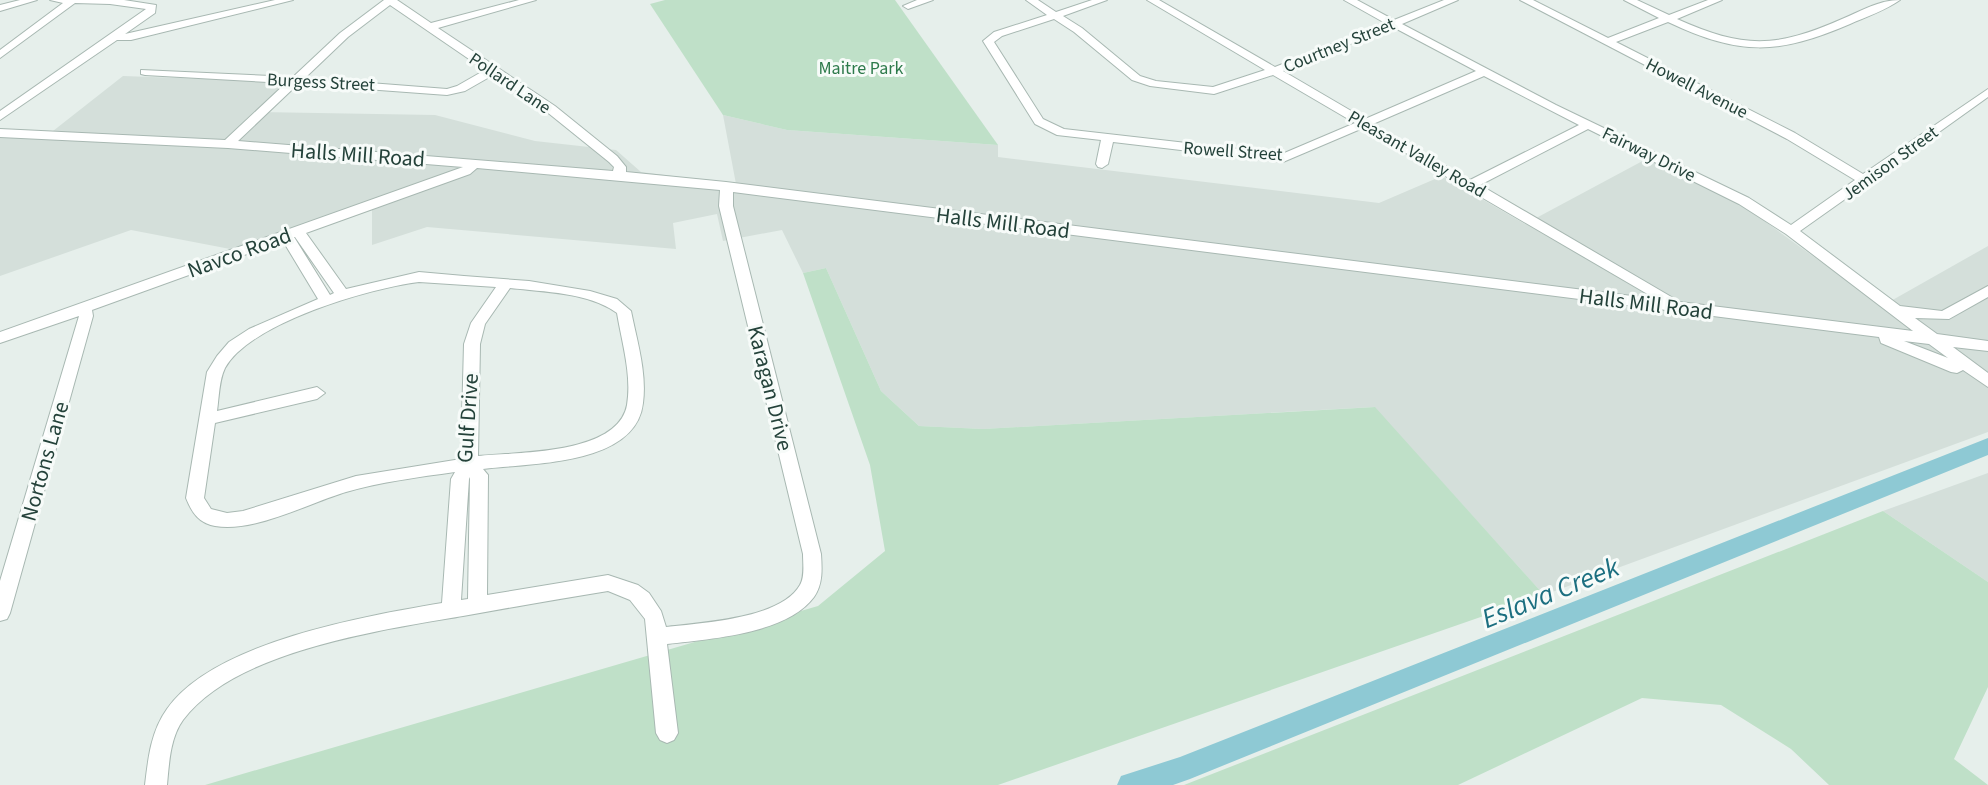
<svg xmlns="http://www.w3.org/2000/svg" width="1988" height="785" font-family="'Source Sans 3',sans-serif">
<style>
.built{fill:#d4dfda}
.green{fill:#bfe0c8}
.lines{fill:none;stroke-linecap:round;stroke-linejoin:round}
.river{fill:#8ec9d4;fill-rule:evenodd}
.minor-casing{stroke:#a8b8b2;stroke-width:2}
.minor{fill:#fff;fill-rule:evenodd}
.labels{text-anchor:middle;stroke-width:6;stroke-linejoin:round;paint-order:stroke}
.far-street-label{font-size:18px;fill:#24423a;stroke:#f7fbf9}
.far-park-label{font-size:18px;fill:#2d7a4b;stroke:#f7fbf9}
.street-label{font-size:22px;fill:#24423a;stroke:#f7fbf9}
.near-water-label{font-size:28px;font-style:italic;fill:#1c6f80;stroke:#f7fbf9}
</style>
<rect width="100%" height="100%" fill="#e6efeb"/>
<g class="built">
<polygon points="123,76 292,82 259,112 435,115 535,141 616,150 641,172 736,184 723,115 787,130 998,145 998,157 1379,203 1442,176 1525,224 1650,157 1738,202 1882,306 1988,246 1988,432 1544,595 1374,407 983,429 919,426 881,391 826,268 803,273 782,230 723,241 717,214 673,223 676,249 427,227 372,245 372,210 251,253 131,230 0,276 0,129 53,131"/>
<polygon points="1988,473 1988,582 1883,511"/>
</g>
<g class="green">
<polygon points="665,0 895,0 998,145 787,130 723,115 650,4"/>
<polygon points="826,268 881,391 919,426 983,429 1375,407 1544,595 998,785 205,785 818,606 885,551 870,465 803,273"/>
<polygon points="1883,511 1988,582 1988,687 1954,759 1988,785 1829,785 1791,749 1721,705 1642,698 1458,785 1184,785"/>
</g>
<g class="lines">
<polygon class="river" points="1988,438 1988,455 1190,779 1173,785 1117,785 1121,776 1180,757"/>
<g class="minor-casing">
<g id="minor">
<polygon points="20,0 37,0 0,11 0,5"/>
<polygon points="50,0 124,0 156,5 155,13 125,34 275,0 293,0 131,40 117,40 0,120 0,111 146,9 110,4 75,3 0,58 0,50 63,3"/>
<path d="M384,0H397L431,23L519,0H536L438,28L555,106L617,156L626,167V172L726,182L1656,299L1363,128L1283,162L1113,142L1108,164L1102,168L1098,167L1096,164L1101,140L1057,135L1035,124L983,41L994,32L1047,15L1026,0H1038L1056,12L1092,0H1107L1063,16L1082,28L1140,76L1156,81L1213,87L1265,70L1147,0H1159L1275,67L1385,23L1344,0H1357L1394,20L1444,0H1458L1402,24L1556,105L1749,198L1791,225L1855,180L1787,139L1520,0H1533L1608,38L1659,18L1624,0H1637L1669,15L1708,0H1722L1677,19C1744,49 1776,48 1842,19C1861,11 1879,0 1900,0C1886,10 1866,17 1850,24C1778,55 1740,56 1668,22L1616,42L1795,133L1863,174L1988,89V97L1872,180L1871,184L1865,185L1800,231L1900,306L1942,311L1988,286V297L1949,319L1915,318L1937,334L1988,341V351L1953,347L1988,373V387L1963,370L1957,373L1951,372L1881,343L1879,337L733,192V206L821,554C822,569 823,584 814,597C787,634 709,639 667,644L678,733L674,740L667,743L660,740L656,733L645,619L630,600L608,591C560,599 512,607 463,616C383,630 235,650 183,720C170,738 169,764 167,785H145C148,759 151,731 167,709C214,642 365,616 442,603L451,479L455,472C419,477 381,482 346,492C309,503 254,533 215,526C199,523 192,513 186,498L207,372L217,356L229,342L249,329L318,299L283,241L92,310L93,316L10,613L7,619L0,621V581L79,316L0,343V332L463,167L228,148L0,137V129L225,140L286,83L145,75L141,74V70L293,77L340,33ZM390,5L485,70L457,86L447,89L305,78L348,37ZM1054,19L1074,32L1132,80L1150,86L1214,94L1273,75L1355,123L1282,154L1064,129L1043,119L994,42L1002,36ZM1393,27L1476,71L1365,119L1283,71ZM493,75L547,112L609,162L614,167L613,171L238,141L298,84L447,95L465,91ZM1484,76L1579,125L1470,180L1373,124ZM1588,129L1739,204L1786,234L1913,331L1680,302L1480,185ZM477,168L720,190L719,206L803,554C803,563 805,577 800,585C781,619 700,623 666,627L661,611L649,593L638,585L608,575L487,595L488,475L483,469C530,463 636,466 643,403C647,373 637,341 631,311L617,299L590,291L529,281L464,276L419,272L346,289L306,233L470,174ZM294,237H295L334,293L330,295ZM419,282L496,287L471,323L464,344L461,459L356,476L243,511L227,513L211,509L204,498L215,423L317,399L325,393L317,387L217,411C219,397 219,380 225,368C250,323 370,288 419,282ZM510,288C544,292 588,292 617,313C622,343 632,375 627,405C618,455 516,452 478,456L480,344L485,324ZM1904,341L1929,344L1948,358ZM470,477L468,599L461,600L469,479Z"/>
<polygon points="917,0 933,0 908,9 903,6"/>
</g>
</g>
<use href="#minor" class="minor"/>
</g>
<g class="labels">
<g class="far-street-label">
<text transform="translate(1339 45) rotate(-22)" y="6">Courtney Street</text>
<text transform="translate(321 82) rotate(3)" y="6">Burgess Street</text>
<text transform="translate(510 83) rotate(34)" y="6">Pollard Lane</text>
<text transform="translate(1697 88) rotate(27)" y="6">Howell Avenue</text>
<text transform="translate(1233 151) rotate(4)" y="6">Rowell Street</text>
<text transform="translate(1417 154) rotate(30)" y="6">Pleasant Valley Road</text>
<text transform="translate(1649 154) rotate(26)" y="6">Fairway Drive</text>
<text transform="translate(1890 163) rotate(-36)" y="6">Jemison Street</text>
</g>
<g class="far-park-label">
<text x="861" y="74">Maitre Park</text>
</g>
<g class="street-label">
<text transform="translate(358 154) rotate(4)" y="8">Halls Mill Road</text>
<text transform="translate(1003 222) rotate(7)" y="8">Halls Mill Road</text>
<text transform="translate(239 252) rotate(-20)" y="8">Navco Road</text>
<text transform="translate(1646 303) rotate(7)" y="8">Halls Mill Road</text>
<text transform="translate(771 388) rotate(76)" y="8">Karagan Drive</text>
<text transform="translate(467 418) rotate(-86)" y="8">Gulf Drive</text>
<text transform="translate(44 461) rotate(-74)" y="8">Nortons Lane</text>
</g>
<g class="near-water-label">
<text transform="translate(1550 592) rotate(-22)" y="10">Eslava Creek</text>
</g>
</g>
</svg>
